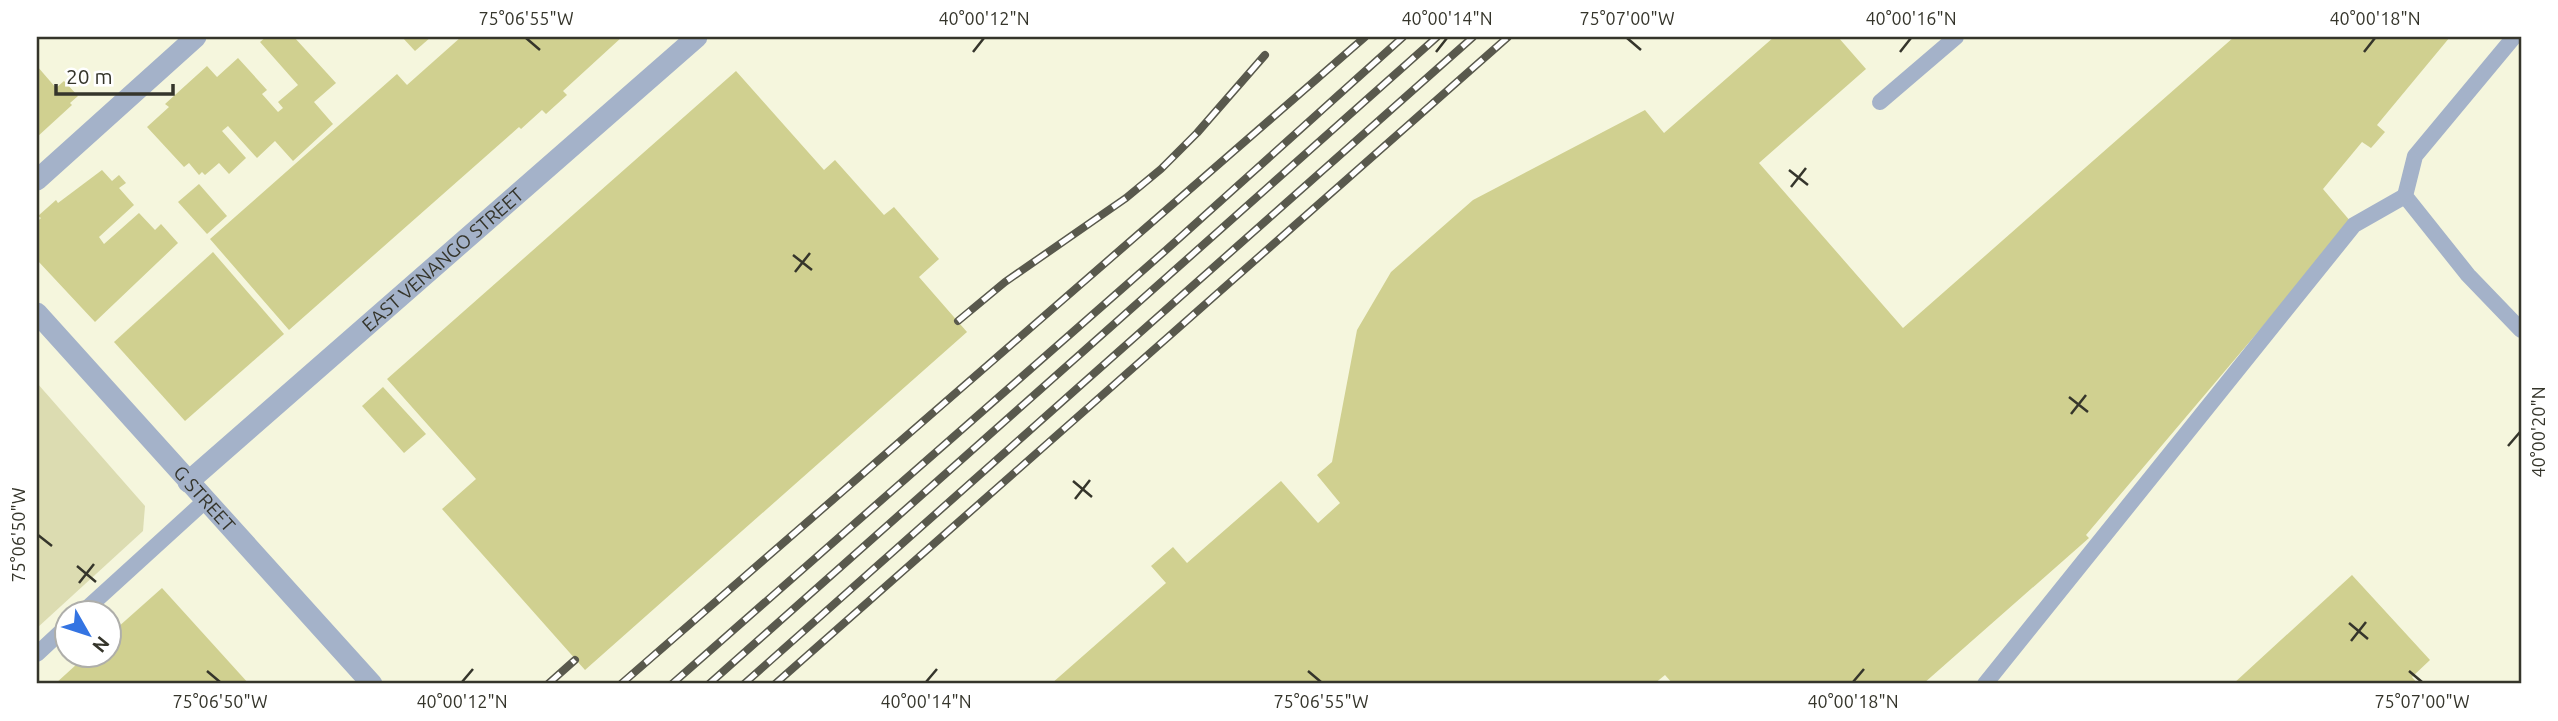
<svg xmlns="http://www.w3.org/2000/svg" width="2558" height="721" font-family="Ubuntu,sans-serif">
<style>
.green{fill:#dcdcb1}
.building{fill:#d0d090}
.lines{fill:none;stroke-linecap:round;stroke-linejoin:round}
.lane{stroke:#a4b2c9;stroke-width:16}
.street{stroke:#a4b2c9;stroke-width:21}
.rail-casing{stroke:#59594d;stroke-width:8}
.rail{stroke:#fff;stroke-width:5;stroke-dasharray:16;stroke-linecap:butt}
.ticks{fill:none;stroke:#35352b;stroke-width:2.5}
.labels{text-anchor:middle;stroke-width:6;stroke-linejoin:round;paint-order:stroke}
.street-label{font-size:19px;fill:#35352b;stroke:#fff}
.neatline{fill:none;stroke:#35352b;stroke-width:2.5}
.ticks-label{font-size:18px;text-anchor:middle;fill:#35352b}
</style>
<rect width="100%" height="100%" fill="#f5f6dd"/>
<polygon class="green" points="37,383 145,506 143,531 37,628"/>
<g class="building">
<polygon points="266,37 294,37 336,83 314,102 333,124 293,161 275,141 257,158 228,126 222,131 246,158 229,174 219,163 205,175 202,172 199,175 189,163 184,167 147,127 169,107 165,104 207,66 217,77 238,58 267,90 262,94 278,112 283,108 278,102 298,85 260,42"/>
<polygon points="402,37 431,37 415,51"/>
<polygon points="461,37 622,37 563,91 567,95 546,114 542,110 521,129 519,127 289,330 210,239 397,74 407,85"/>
<polygon points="1774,37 1838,37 1866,69 1759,163 1903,328 2234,37 2450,37 2377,125 2385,132 2371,148 2362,142 2323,189 2351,222 2086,535 2089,538 1923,684 1673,684 1665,675 1654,684 1051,684 1166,583 1151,566 1173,547 1187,563 1281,481 1318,523 1340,503 1317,475 1332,462 1357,330 1391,272 1473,200 1645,110 1664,133"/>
<polygon points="37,66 56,88 64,81 78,96 70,103 72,105 37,137"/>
<polygon points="736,71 824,170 835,160 884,215 894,207 939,259 919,277 967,332 585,670 442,509 476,479 387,379"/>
<polygon points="102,170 112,181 119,175 126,183 119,188 134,205 99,237 104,244 139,213 155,230 161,224 178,243 95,322 38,261 37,222 41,218 38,216 56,200 58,203"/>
<polygon points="199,184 227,216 207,234 178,202"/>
<polygon points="213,252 284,334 185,421 114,342"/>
<polygon points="383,387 426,434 404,453 362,406"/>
<polygon points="2352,575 2430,660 2412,677 2418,684 2233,684"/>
<polygon points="162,588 249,684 55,684 88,654 108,654 108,636"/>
</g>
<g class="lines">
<g class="lane">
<polyline points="2514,37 2415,156 2405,196 2468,275 2521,330"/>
<polyline points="1880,102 1956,37"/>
<polyline points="83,612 205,501"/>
<polyline points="37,654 66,627"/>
<polyline points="1985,684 2354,225 2405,196"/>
</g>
<g class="street">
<polyline points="37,180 196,37"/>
<path id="s1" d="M37,313L372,684"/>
<path id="s2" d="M188,482L697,37"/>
</g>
<g class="rail-casing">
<g id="rail">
<polyline points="958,321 1005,282 1126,198 1161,169 1197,133 1265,55"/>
<polyline points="548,684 575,660"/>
<polyline points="621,684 1365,37"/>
<polyline points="672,684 1165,251 1403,37"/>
<polyline points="709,684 1437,37"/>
<polyline points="744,684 1473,37"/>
<polyline points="775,684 1508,37"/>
</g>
</g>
<use href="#rail" class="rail"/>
</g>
<path class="ticks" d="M526,38L540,50M1627,38L1641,50M973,52L984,38M1436,52L1447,38M1900,52L1911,38M2364,52L2375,38M1789,170L1808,185M1791,187L1806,168M793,255L812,270M795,272L810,253M2069,397L2088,412M2071,414L2086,395M2508,446L2520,432M1073,481L1092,497M1075,499L1090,480M38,535L52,546M77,566L96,582M79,583L94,564M2349,623L2368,639M2351,641L2366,622M207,671L220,682M1308,671L1321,682M2409,671L2422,682M462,682L473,669M926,682L937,669M1853,682L1864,669"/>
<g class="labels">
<g class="street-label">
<text dy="7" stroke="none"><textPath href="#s2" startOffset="338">EAST VENANGO STREET</textPath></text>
<text dy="7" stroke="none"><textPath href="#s1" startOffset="250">G STREET</textPath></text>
</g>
</g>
<rect width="2558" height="721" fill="none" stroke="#ffffff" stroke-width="77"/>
<g transform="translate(88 634) rotate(129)"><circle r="33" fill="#ffffff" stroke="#aeaeaa" stroke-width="2"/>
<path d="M0-5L12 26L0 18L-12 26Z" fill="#3474e2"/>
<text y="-10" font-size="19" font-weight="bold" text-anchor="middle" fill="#35352b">N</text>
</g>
<path d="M56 84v10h117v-10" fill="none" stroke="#35352b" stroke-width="3.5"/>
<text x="66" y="84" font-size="21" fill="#35352b" stroke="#ffffff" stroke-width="5" paint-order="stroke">20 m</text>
<rect x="38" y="38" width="2482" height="644" class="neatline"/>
<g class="ticks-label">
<text x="526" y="25">75°06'55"W</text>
<text x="984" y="25">40°00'12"N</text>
<text x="1447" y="25">40°00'14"N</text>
<text x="1627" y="25">75°07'00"W</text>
<text x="1911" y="25">40°00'16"N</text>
<text x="2375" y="25">40°00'18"N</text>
<text transform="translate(2539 432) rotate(-90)" y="6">40°00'20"N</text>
<text transform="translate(19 535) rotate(-90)" y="6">75°06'50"W</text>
<text x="220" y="708">75°06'50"W</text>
<text x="462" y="708">40°00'12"N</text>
<text x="926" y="708">40°00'14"N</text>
<text x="1321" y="708">75°06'55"W</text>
<text x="1853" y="708">40°00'18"N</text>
<text x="2422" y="708">75°07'00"W</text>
</g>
</svg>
